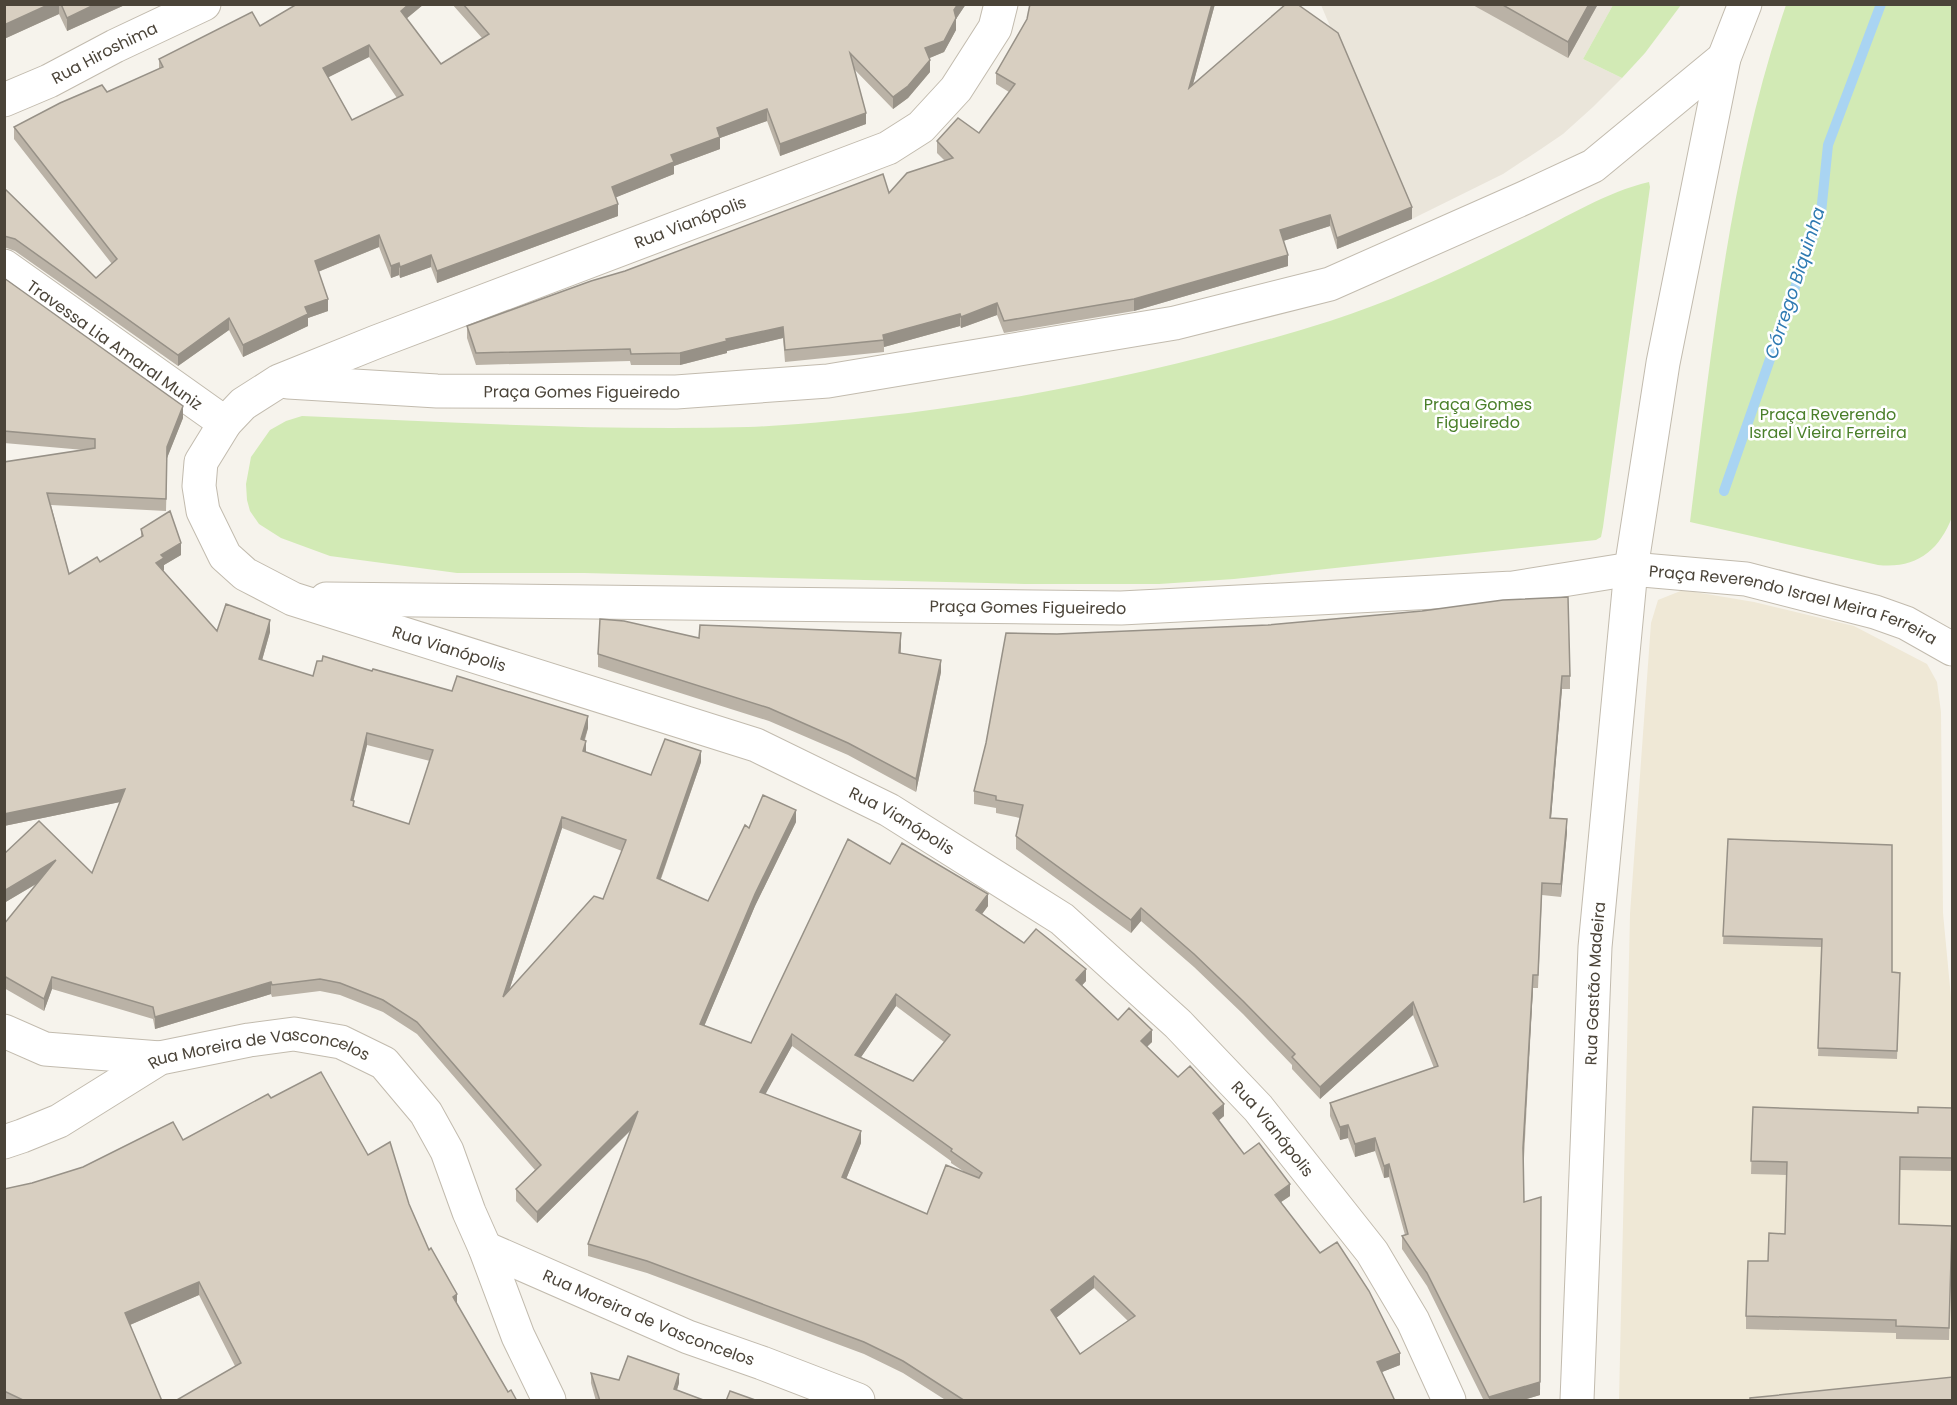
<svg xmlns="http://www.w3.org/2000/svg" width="1957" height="1405" font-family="Poppins,sans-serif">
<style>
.residential{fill:#eae5da}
.education{fill:#efe8d6}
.green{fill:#d2eab5}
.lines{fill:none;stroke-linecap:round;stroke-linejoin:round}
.stream{stroke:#a9d4f2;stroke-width:10}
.minor-casing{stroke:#c2bbae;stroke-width:35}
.tertiary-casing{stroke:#c2bbae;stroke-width:35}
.minor{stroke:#fff;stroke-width:33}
.tertiary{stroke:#fff;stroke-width:33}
.wall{fill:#bab2a6;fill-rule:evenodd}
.shaded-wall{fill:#979187}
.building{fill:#d8cfc1;stroke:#979187;stroke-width:1.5;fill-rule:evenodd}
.labels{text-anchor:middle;stroke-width:5;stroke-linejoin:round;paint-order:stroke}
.street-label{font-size:16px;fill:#4b4439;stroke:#fff}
.park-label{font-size:16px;fill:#4a7f2a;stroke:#fff}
.water-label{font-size:18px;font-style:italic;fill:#2e7ab2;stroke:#fff}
</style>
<rect width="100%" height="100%" fill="#f6f3ec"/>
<polygon class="residential" points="1321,5 1613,5 1583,59 1622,78 1593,107 1563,134 1541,149 1503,174 1412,219"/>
<polygon class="education" points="1683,590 1754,602 1854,626 1927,664 1937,682 1941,712 1943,913 1952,1008 1952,1400 1619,1400 1630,914 1651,623 1658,600"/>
<g class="green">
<polygon points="1613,5 1681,5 1645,53 1622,78 1583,59"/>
<path d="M1786,5H1952V517C1939,551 1916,569 1878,565L1690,522C1712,348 1729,171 1786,5Z"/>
<path d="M1649,182L1650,187L1603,527L1601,537L1596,540L1234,579L1159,584H1025L584,573H457L330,556L281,538L259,524L250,511L247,500L246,484L251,457L270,430L286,421L302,416C451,422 599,431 748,427C801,425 855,419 908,413C1051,395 1192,364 1330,321C1398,299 1464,268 1528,236C1567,217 1606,192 1649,182Z"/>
</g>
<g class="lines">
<polyline class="stream" points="1724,491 1821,213 1828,145 1881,4"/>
<g class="minor-casing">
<g id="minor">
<path id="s1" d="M1001,4L995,28L956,89L921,127L888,148L376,342L279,381L243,404L225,423L201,462L199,486L203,511L225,556L245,574L293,599L756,745L889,810L1062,919L1178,1024L1258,1108L1372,1252L1413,1321L1449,1400"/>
<path id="s2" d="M4,100L49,81L115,46L204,4"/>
<path id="s3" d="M4,266L225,423"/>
<path id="s4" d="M288,382L437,391L676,392L828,381L1175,323L1330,284L1524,198L1593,166L1724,58"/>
<path id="s5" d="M326,599L1121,608L1513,588L1631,569L1746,579L1875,612L1906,623L1952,649"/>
<polyline points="4,1031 45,1049 160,1058"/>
<path id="s6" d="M4,1142L22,1136L59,1121L160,1058L249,1040L294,1034L341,1042L384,1063L426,1113L447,1151L469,1212L485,1248L518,1336L549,1400"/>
<path id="s7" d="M485,1248L688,1337L762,1363L858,1400"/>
</g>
</g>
<g class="tertiary-casing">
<g id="tertiary">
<path id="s8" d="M1577,1400L1595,947L1631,569L1663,363L1724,58L1745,4"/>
</g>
</g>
<use href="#minor" class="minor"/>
<use href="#tertiary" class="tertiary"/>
</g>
<g class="wall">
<polygon points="4,4 127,4 67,31 59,14 4,39"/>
<path d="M297,4H424L406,19L441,64L482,38L452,4H966L956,19V30L944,52L929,58L930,72L908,98L893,109L854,69L866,124L780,156L767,121L720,138V149L674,166V174L616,197L618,216L437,283L431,267L400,278L399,275L391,278L379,247L318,272L328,311L308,318V326L243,357L229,330L178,366L15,251L4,247V188L96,278L112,264L14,139V127L107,92L159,69V59L260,26ZM369,57L397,98L352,120L328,77Z"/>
<polygon points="1215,4 1193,84 1412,219 1337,249 1330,226 1283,241 1288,266 1134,311 1004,333 997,315 961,328 960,326 884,347 884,352 785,362 783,338 727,351 727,353 680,365 631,365 630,361 476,365 467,338 467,326 889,193 945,161 937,153 937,141 979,133 1009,92 996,84 996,73"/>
<polygon points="1471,4 1598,4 1568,58"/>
<path d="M4,278L183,418L167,458L166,511L51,505L69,574L100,562L141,537V529L181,555L164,565V570L163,571L217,631L270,632L262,660L313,676L372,671L452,691L588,728L585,740L586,752L651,775L701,762L661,879L708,901L749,828L796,822L755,906L704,1026L751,1043L890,864L988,906L982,914L1024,943L1086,981L1082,985L1118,1020L1152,1042L1147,1047L1178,1077L1224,1116L1218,1121L1244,1154L1290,1196L1281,1202L1400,1365L1382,1372L1395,1401H947L903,1373L864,1354L647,1273L588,1256V1244L631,1130L537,1223L516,1201V1189L535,1170L417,1034L383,1012L340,995L320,991L272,997L271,994L155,1029L153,1019L52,989L44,1011L4,988V924L38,883L4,903V854L92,873L120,802L4,826V462L84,450L4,443ZM367,745L430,761L409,824L354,806L353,800ZM562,828L622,851L603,899L509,991ZM896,1006L944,1042L913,1081L861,1057ZM792,1046L951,1161V1163L963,1171L927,1214L846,1179L861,1143L765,1094ZM1094,1288L1128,1321L1080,1354L1056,1318Z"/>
<polygon points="1006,633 1570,676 1570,689 1562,689 1551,818 1567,832 1561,897 1542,895 1538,988 1533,988 1524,1158 1524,1202 1540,1395 1520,1401 1484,1401 1427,1286 1402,1249 1402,1236 1405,1235 1389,1177 1384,1178 1375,1151 1355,1157 1348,1138 1340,1140 1330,1116 1330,1103 1434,1068 1413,1015 1320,1099 1292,1069 1292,1065 1243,1014 1194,967 1141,921 1131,933 1016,849 1016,836 1020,818 996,813 996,808 974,804 974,791 986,743"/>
<polygon points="699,638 901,645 901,654 941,672 916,792 848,755 769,721 598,667 598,654"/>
<polygon points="1728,839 1892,972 1900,973 1897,1059 1818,1056 1822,947 1723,944"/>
<polygon points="271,1098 368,1155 409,1204 429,1250 457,1304 508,1392 235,1366 199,1295 130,1325 162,1401 4,1401 4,1189 32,1183 183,1140"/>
<polygon points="1753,1107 1918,1113 1953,1108 1953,1171 1900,1170 1899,1224 1952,1226 1949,1340 1896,1339 1896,1333 1746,1329 1746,1316 1768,1261 1785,1234 1787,1175 1751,1174"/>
<polygon points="591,1373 619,1380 679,1383 677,1390 706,1401 596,1401 591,1383"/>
</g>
<g class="shaded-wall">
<polygon points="50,4 59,4 59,14 4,39 4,25"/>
<polygon points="96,4 127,4 67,31 67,18"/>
<polygon points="409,4 424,4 401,23 401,11"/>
<polygon points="958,4 966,4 956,19 956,30 944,52 925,60 925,48"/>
<polygon points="1212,4 1215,4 1189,99 1189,88"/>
<polygon points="1589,4 1598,4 1568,58 1568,42"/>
<polygon points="369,45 369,57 323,80 323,68"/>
<polygon points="930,60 930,72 908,98 893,109 893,97"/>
<polygon points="767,109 767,121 720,138 720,149 674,166 674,174 612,199 612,187 717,128"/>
<polygon points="866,113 866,124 780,156 780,144"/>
<polygon points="618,204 618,216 437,283 437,271"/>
<polygon points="1412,207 1412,219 1337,249 1337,238"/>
<polygon points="1330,215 1330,226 1280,242 1280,230"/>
<polygon points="379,235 379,247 315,273 315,261"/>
<polygon points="431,255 431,267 400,278 400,267"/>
<polygon points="1288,255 1288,266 1134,311 1134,299"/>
<polygon points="399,263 399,275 391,278 391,266"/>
<polygon points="328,299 328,311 308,318 308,326 243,357 243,345 305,307"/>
<polygon points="997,303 997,315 961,328 961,317"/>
<polygon points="960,314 960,326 884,347 883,335"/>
<polygon points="229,318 229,330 178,366 178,355"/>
<polygon points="783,327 783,338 727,351 727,353 680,365 680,353 726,339"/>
<polygon points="183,406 183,418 167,458 166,511 167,447"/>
<polygon points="181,543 181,555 164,565 164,570 156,575 156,563 161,555"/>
<polygon points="270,620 270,632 259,671 259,659"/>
<polygon points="901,633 901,645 899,666 899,653"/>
<polygon points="941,660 941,672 916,792 916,779"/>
<polygon points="1562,676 1562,689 1550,830 1550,818"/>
<polygon points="588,716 588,728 581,750 581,739"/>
<polygon points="367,733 367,745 351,811 351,800"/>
<polygon points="586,741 586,753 583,751"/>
<polygon points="701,751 701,762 657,889 657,878"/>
<polygon points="125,789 125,801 4,826 4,814"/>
<polygon points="796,810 796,822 755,906 700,1036 700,1024 755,894"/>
<polygon points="562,817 562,828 503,1009 503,997"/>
<polygon points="1567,819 1567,832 1561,897 1561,884"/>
<polygon points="56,860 56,872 4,903 4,891"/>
<polygon points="988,894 988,906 976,922 976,910"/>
<polygon points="1141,908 1141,921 1131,933 1131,920"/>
<polygon points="1086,969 1086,981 1076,992 1076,980"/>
<polygon points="1533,975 1533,988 1523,1160 1523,1148"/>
<polygon points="52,977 52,989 44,1011 44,999"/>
<polygon points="271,982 271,994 155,1029 155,1017"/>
<polygon points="896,994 896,1006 855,1066 855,1055"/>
<polygon points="1413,1002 1413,1015 1320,1099 1320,1087"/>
<polygon points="1152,1030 1152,1042 1141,1052 1141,1041"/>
<polygon points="792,1034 792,1046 760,1104 760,1092"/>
<polygon points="1224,1104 1224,1116 1213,1125 1213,1113"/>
<polygon points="638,1111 638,1123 537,1223 537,1212"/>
<polygon points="1348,1125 1348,1138 1340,1140 1340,1127"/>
<polygon points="861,1131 861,1143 842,1189 842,1177"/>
<polygon points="1375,1138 1375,1151 1355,1157 1355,1144"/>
<polygon points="1389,1164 1389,1177 1384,1178 1384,1166"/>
<polygon points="1290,1184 1290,1196 1275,1206 1275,1195"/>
<polygon points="1541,1210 1540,1395 1520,1401 1489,1401 1489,1397"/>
<polygon points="1094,1276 1094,1288 1051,1322 1051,1310"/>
<polygon points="199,1282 199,1295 125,1327 125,1313"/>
<polygon points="457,1294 457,1308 453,1297"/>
<polygon points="1400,1353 1400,1365 1377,1374 1377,1362"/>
<polygon points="679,1374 679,1383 674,1399 674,1389"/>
</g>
<g class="building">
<polygon points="4,4 50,4 4,25"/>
<polygon points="61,4 96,4 67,18"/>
<path d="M297,4H409L401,11L441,64L489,34L463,4H958L954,10L956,18L944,41L925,48L930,60L908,86L893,97L850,53L866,113L780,144L767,109L717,128L720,137L671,155L674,162L612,187L618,204L437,271L431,255L400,267L399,263L391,266L379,235L315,261L328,299L305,307L308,314L243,345L229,318L178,355L15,239L4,236V188L96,278L117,259L14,127L60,103L102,85L107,92L163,67L159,59L252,12L260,26ZM369,45L403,95L352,120L323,68Z"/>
<polygon points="1030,4 1212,4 1189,88 1286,4 1297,4 1338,33 1412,207 1337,238 1330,215 1280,230 1288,255 1134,299 1004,321 997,303 961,317 960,314 883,335 884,340 785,350 783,327 726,339 727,341 680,353 631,354 630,349 476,353 467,326 591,281 625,271 883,174 889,193 907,173 953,158 937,141 958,118 979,133 1015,84 996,73 1027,19"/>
<polygon points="1501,4 1589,4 1568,42"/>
<path d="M4,278L183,406L167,447L166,499L47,493L69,574L97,557L100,562L143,536L141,529L170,511L181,543L161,555L164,558L156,563L217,631L226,604L270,620L259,659L313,676L317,661H322L323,656L372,671L373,669L452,691L457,676L588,716L581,739L586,741L583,751L651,775L665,739L701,751L657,878L708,901L745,825L749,828L763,795L796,810L755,894L700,1024L751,1043L848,839L890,864L902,843L988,894L976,910L1024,943L1036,929L1086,969L1076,980L1118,1020L1129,1008L1152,1030L1141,1041L1178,1077L1190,1066L1224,1104L1213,1113L1244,1154L1259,1143L1290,1184L1275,1195L1320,1253L1337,1242L1369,1291L1400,1353L1377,1362L1395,1401H965L903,1361L864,1342L647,1261L588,1244L638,1111L537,1212L516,1189L541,1165L417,1022L383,1000L340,983L320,979L272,985L271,982L155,1017L153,1007L52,977L44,999L4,976V924L56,860L4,891V854L39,821L92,873L125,789L4,814V462L95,448V439L4,431ZM367,733L433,750L409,824L353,806L354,801L351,800ZM562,817L626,840L603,899L594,896L503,997ZM896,994L950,1035L913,1081L855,1055ZM792,1034L952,1149L951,1151L982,1173L979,1178L946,1165L927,1214L842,1177L861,1131L760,1092ZM1094,1276L1135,1316L1080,1354L1051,1310Z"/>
<polygon points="1568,597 1570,676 1562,676 1550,818 1567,819 1561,884 1542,883 1538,975 1533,975 1523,1148 1524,1202 1541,1197 1540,1382 1489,1397 1427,1273 1402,1236 1408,1234 1389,1164 1384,1166 1375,1138 1355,1144 1348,1125 1340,1127 1330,1103 1438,1066 1413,1002 1320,1087 1292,1057 1295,1054 1243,1001 1194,954 1141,908 1131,920 1016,836 1023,805 996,800 996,796 974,791 986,743 1006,633 1057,634 1268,625 1422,611 1503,600"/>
<polygon points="600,619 624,621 699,638 700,625 901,633 899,653 941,660 916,779 848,743 769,708 598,654"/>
<polygon points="1728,839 1892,845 1892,972 1900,973 1897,1051 1818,1048 1822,939 1723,936"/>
<polygon points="321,1072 368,1155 390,1142 409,1204 429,1250 431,1248 457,1294 453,1297 508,1392 511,1390 517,1401 175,1401 241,1363 199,1282 125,1313 162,1401 25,1401 4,1391 4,1189 32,1183 83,1167 173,1122 183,1140 268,1094 271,1098"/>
<polygon points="1753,1107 1918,1113 1918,1107 1953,1108 1953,1158 1900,1157 1899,1224 1952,1226 1949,1328 1896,1326 1896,1320 1746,1316 1748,1261 1768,1261 1769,1233 1785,1234 1787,1162 1751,1161"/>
<polygon points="628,1356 679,1374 674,1389 706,1401 600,1401 591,1373 619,1380"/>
<polygon points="1953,1377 1953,1401 1750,1401 1750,1398"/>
<polygon points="730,1391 758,1401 726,1401"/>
</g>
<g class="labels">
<g class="street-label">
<text dy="6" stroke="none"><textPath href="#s2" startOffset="111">Rua Hiroshima</textPath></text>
<text transform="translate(690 222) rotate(-21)" y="6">Rua Vianópolis</text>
<text dy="6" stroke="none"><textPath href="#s3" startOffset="136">Travessa Lia Amaral Muniz</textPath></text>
<text dy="6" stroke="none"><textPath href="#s4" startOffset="294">Praça Gomes Figueiredo</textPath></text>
<text dy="6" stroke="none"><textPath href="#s5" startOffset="702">Praça Gomes Figueiredo</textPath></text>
<text dy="6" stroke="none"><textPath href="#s5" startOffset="1474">Praça Reverendo Israel Meira Ferreira</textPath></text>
<text dy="6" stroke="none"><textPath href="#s1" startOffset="1299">Rua Vianópolis</textPath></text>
<text dy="6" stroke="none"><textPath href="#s1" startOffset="1785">Rua Vianópolis</textPath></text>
<text dy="6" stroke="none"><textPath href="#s8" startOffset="417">Rua Gastão Madeira</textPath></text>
<text dy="6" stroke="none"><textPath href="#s6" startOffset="279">Rua Moreira de Vasconcelos</textPath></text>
<text dy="6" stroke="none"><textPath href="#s1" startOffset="2271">Rua Vianópolis</textPath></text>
<text dy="6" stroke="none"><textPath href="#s7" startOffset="178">Rua Moreira de Vasconcelos</textPath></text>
</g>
<g class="park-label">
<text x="1478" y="410">Praça Gomes<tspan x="1478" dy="18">Figueiredo</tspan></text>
<text x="1828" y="420">Praça Reverendo<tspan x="1828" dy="18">Israel Vieira Ferreira</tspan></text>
</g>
<g class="water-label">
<text transform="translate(1795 283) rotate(-72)" y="6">Córrego Biquinha</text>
</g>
</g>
<rect width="1957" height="1405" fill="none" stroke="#4b4439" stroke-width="12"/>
</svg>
